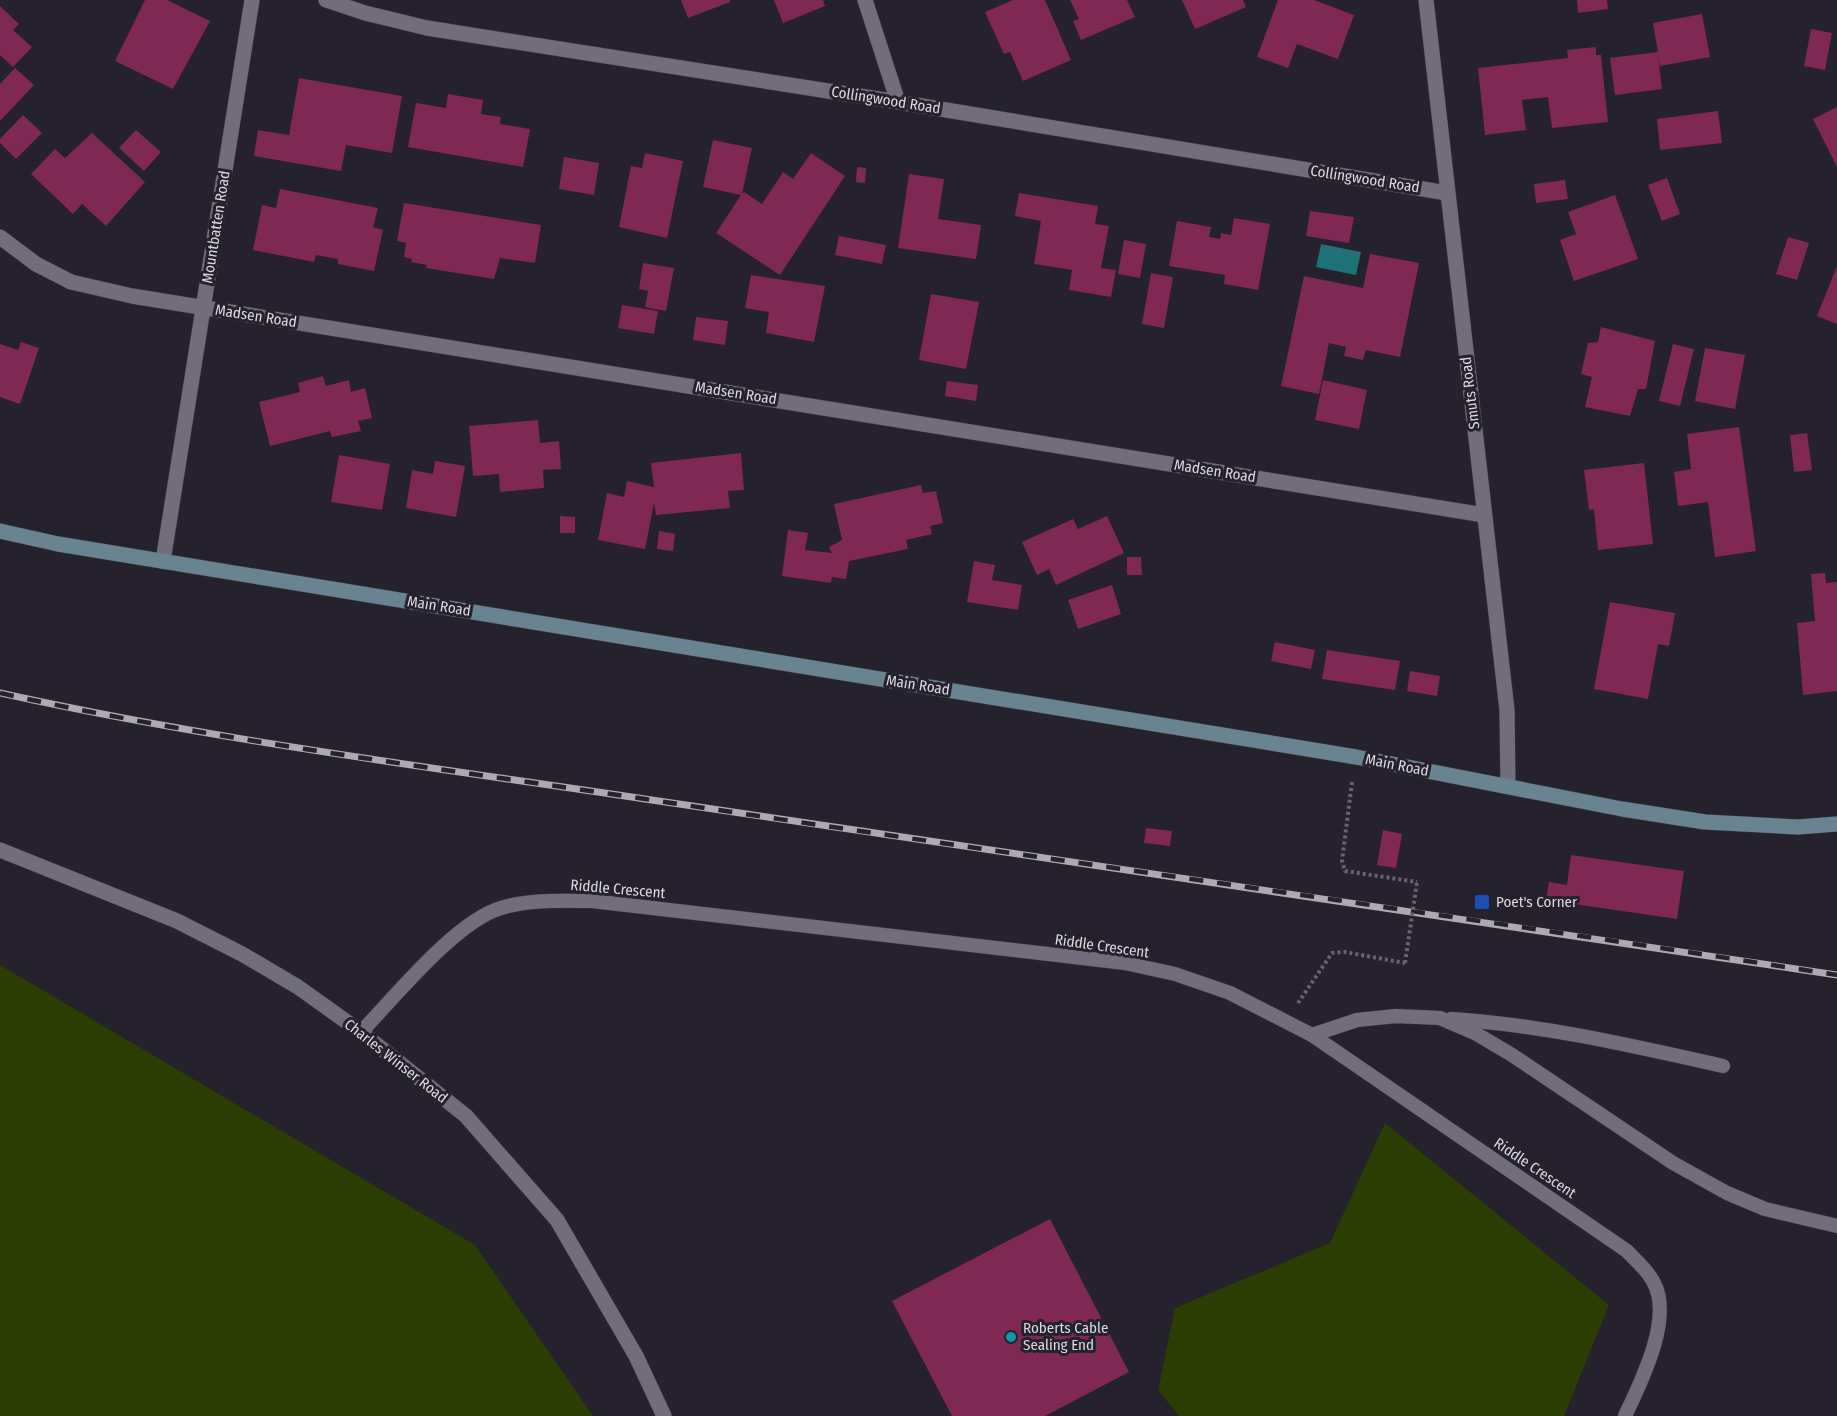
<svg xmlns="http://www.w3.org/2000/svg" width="1837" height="1416" font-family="'Fira Sans Condensed',sans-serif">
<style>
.green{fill:#2b3d00}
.water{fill:#1e7276}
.building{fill:#7f2853}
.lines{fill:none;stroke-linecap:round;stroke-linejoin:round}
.lane-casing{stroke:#3f3c46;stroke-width:15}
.street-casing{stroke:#3f3c46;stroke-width:16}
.secondary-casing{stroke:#3f3c46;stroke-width:16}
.path{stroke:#68646f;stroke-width:4;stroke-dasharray:3 3;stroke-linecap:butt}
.lane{stroke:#726d7c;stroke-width:14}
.street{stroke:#726d7c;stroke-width:15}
.secondary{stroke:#688392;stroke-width:15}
.rail-casing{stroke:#adaab3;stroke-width:7}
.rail{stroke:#25212d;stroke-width:4.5;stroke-dasharray:14;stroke-linecap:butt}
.path-bridge{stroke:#68646f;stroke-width:4;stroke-dasharray:3 3;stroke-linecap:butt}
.transit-dot{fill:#1a4fb4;stroke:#25212d;stroke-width:2}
.culture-dot{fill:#0f9aa8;stroke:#25212d;stroke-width:2}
.labels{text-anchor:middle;stroke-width:6;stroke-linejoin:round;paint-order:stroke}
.street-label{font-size:15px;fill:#dcd9e1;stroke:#25212d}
.poi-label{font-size:15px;fill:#dcd9e1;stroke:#25212d;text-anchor:start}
</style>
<rect width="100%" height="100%" fill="#25212d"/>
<g class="green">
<polygon points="0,965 475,1245 593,1416 0,1416"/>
<polygon points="1385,1123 1609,1305 1564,1416 1179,1416 1158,1390 1175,1308 1330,1243"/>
</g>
<polygon class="water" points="1321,244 1361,252 1356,275 1316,267"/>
<g class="building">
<polygon points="145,0 167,0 210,21 173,89 115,61"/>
<polygon points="681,0 730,0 730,2 688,18"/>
<polygon points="774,0 823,0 825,6 783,23"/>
<polygon points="1013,0 1045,0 1071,60 1023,81 1010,52 1004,54 985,12"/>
<polygon points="1070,0 1127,0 1135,17 1081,40 1073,21 1079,19"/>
<polygon points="1182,0 1243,0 1246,7 1195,29"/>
<polygon points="1278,0 1314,0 1354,15 1338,59 1297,44 1288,68 1257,57"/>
<polygon points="1577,0 1607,0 1608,9 1578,13"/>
<polygon points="0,6 19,24 13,30 32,47 13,67 0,55"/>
<polygon points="1702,14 1710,57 1660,66 1658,55 1662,89 1615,95 1610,58 1658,52 1653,23"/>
<polygon points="1811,29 1832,33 1825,70 1804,66"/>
<polygon points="1596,47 1596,55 1601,55 1608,122 1552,128 1548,97 1522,100 1526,130 1485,135 1478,68 1568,58 1567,50"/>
<polygon points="15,68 34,85 0,121 0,84"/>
<polygon points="299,78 402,96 392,153 346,145 341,171 254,156 258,130 289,135"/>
<polygon points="448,94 483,100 481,114 501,117 500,124 530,129 523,167 408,147 416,103 446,108"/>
<polygon points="1837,107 1837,167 1813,119"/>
<polygon points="1718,111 1722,143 1660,150 1657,119"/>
<polygon points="23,115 42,133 16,159 0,143 0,139"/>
<polygon points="136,130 161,152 144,171 119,148"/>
<polygon points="92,133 145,182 106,226 82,204 73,214 31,174 55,149 65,158"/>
<polygon points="713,140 752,148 742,194 744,192 762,204 783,172 793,179 811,153 845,176 780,275 716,233 741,195 703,187"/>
<polygon points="645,153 683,161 667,238 619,227 631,166 642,168"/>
<polygon points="564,157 599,163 594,195 559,189"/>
<polygon points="857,167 866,168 865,183 856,182"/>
<polygon points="909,174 944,179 938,219 981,225 976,259 898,248"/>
<polygon points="1667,178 1680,214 1662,221 1648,185"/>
<polygon points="1565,180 1568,199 1536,203 1534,184"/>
<polygon points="280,189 378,208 373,227 383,230 374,271 338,264 338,259 316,255 314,262 253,250 262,205 276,208"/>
<polygon points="1019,193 1098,206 1095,224 1109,226 1101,268 1116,270 1111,297 1069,290 1072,270 1034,264 1041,221 1015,216"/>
<polygon points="1615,195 1638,259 1574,281 1560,240 1576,234 1568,212"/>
<polygon points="404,203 541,225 535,263 500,258 494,279 426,268 427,265 411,262 412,259 404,257 406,243 397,241"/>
<polygon points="1310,211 1354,217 1349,243 1306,236"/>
<polygon points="1234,218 1270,224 1258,290 1224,284 1225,275 1169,266 1177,221 1211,227 1209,237 1220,239 1221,233 1231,235"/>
<polygon points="839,236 886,245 882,264 835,255"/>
<polygon points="1788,237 1809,243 1797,280 1776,274"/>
<polygon points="1124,240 1146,244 1140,278 1118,274"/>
<polygon points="1370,254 1419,263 1400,357 1366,350 1363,360 1344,356 1346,347 1329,343 1319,394 1281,386 1304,276 1363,288"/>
<polygon points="643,263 674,268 666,311 645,307 648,291 639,289"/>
<polygon points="1837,266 1837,324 1817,316"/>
<polygon points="1151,273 1173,277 1164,328 1142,324"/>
<polygon points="751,275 825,286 814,342 766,333 769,312 745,308"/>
<polygon points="931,294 979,302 966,369 919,360"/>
<polygon points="622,305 658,311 654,334 618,328"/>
<polygon points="696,317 728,321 725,345 693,340"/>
<polygon points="1601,327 1655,341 1646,389 1638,389 1630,416 1585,407 1592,377 1581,374 1588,343 1598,342"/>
<polygon points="21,342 39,348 20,404 0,397 0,344 18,350"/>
<polygon points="1673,344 1694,349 1680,406 1659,401"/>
<polygon points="1705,348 1745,355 1735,409 1695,401"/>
<polygon points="323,376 326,386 349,380 351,392 365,388 372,418 358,421 361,431 332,437 330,431 270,446 259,402 300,392 298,383"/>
<polygon points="1323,380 1367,390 1359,429 1315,420"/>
<polygon points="947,381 978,385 976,401 945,396"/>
<polygon points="538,420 540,443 559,441 561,469 543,470 544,488 500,492 499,474 473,476 469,426"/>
<polygon points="1739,427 1756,551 1715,557 1708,502 1678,506 1674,472 1691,469 1687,434"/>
<polygon points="1807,433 1812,470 1794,472 1790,435"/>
<polygon points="741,453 744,490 728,491 730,508 656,515 654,503 645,549 598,540 607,493 624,497 627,481 654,487 651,463"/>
<polygon points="339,455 390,464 382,510 331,502"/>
<polygon points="435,461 465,466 456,517 406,508 412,470 433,474"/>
<polygon points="1644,463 1653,544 1598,550 1594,509 1589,510 1584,470"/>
<polygon points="921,485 923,493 936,491 943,523 930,526 932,534 906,540 908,549 849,561 846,579 832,577 831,583 782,576 788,530 808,533 805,550 832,553 829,547 842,540 834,504"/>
<polygon points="560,516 575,517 575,533 560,533"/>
<polygon points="1107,516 1124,553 1056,585 1049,569 1037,575 1022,542 1073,519 1078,529"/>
<polygon points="659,531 675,534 673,551 657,549"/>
<polygon points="1127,557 1141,557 1142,575 1127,575"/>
<polygon points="974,561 995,565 992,580 1022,585 1018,610 967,602"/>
<polygon points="1825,573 1826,583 1837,582 1837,691 1803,695 1797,623 1815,621 1811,574"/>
<polygon points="1112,585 1121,614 1078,629 1068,600"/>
<polygon points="1610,602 1675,613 1669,646 1658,644 1648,699 1594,689"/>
<polygon points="1275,642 1315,650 1311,669 1271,661"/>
<polygon points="1327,650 1400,661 1395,690 1322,679"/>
<polygon points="1410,671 1440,676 1437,696 1407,691"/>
<polygon points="1146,828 1172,831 1170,846 1144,843"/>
<polygon points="1383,830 1402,834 1396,868 1377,865"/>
<polygon points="1571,855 1684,871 1677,919 1546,900 1549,882 1567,885"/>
<polygon points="1050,1219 1129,1372 1045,1416 952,1416 892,1301"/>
</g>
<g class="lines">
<g class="lane-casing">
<g id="lane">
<path d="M1451,1019C1544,1025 1633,1046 1723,1066"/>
<path d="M361,1032C394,998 456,921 501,908C530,899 562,901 592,901L1125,963L1175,974L1230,993L1312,1035L1627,1251C1636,1261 1648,1270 1654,1283C1673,1319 1641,1382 1625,1416"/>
<polyline points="1312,1035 1357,1020 1396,1016 1440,1018 1475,1033 1512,1055 1673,1163 1727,1193 1765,1209 1837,1226"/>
</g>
</g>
<g class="street-casing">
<g id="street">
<polyline points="326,0 365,13 427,28 898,102 1447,193"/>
<polyline points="865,0 898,102"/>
<polyline points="1426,0 1507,710 1508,786"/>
<polyline points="0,237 36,264 71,282 132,296 1484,515"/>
<polyline points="163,561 252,0"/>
<polyline points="0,850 177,921 242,954 298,987 361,1032 466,1116 557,1220 636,1356 664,1416"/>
</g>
</g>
<g class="secondary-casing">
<polyline id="secondary" points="0,531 58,544 1356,757 1622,809 1705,822 1798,827 1837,824"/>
</g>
<g class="path">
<polyline points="1352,782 1342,861 1345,871 1417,882"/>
<polyline points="1298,1003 1332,953 1345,952 1405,963"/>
</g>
<use href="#lane" class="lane"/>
<use href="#street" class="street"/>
<use href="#secondary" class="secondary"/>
<g class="rail-casing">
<path id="rail" d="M0,693C213,740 430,767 645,799C1042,859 1440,913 1837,975"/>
</g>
<use href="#rail" class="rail"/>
<polyline class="path-bridge" points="1405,963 1417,882"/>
</g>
<rect class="transit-dot" x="1474" y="894" width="16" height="16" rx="3"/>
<circle class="culture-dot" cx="1011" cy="1337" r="6"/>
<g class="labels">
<g class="street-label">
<text transform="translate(886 100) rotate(9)" y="5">Collingwood Road</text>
<text transform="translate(1365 179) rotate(9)" y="5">Collingwood Road</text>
<text transform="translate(216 227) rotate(-81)" y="5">Mountbatten Road</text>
<text transform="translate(256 316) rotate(9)" y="5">Madsen Road</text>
<text transform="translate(736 393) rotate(9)" y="5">Madsen Road</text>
<text transform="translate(1470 393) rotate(-97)" y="5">Smuts Road</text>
<text transform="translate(1215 471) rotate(9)" y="5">Madsen Road</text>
<text transform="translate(439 606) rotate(9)" y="5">Main Road</text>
<text transform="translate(918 685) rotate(9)" y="5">Main Road</text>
<text transform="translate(1397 765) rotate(11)" y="5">Main Road</text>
<text transform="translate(618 889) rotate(5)" y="5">Riddle Crescent</text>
<text transform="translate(1102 946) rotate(8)" y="5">Riddle Crescent</text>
<text transform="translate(396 1061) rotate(38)" y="5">Charles Winser Road</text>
<text transform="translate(1535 1168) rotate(34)" y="5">Riddle Crescent</text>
</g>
<g class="poi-label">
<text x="1496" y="907">Poet's Corner</text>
<text x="1023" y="1333">Roberts Cable<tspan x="1023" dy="17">Sealing End</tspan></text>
</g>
</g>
</svg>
